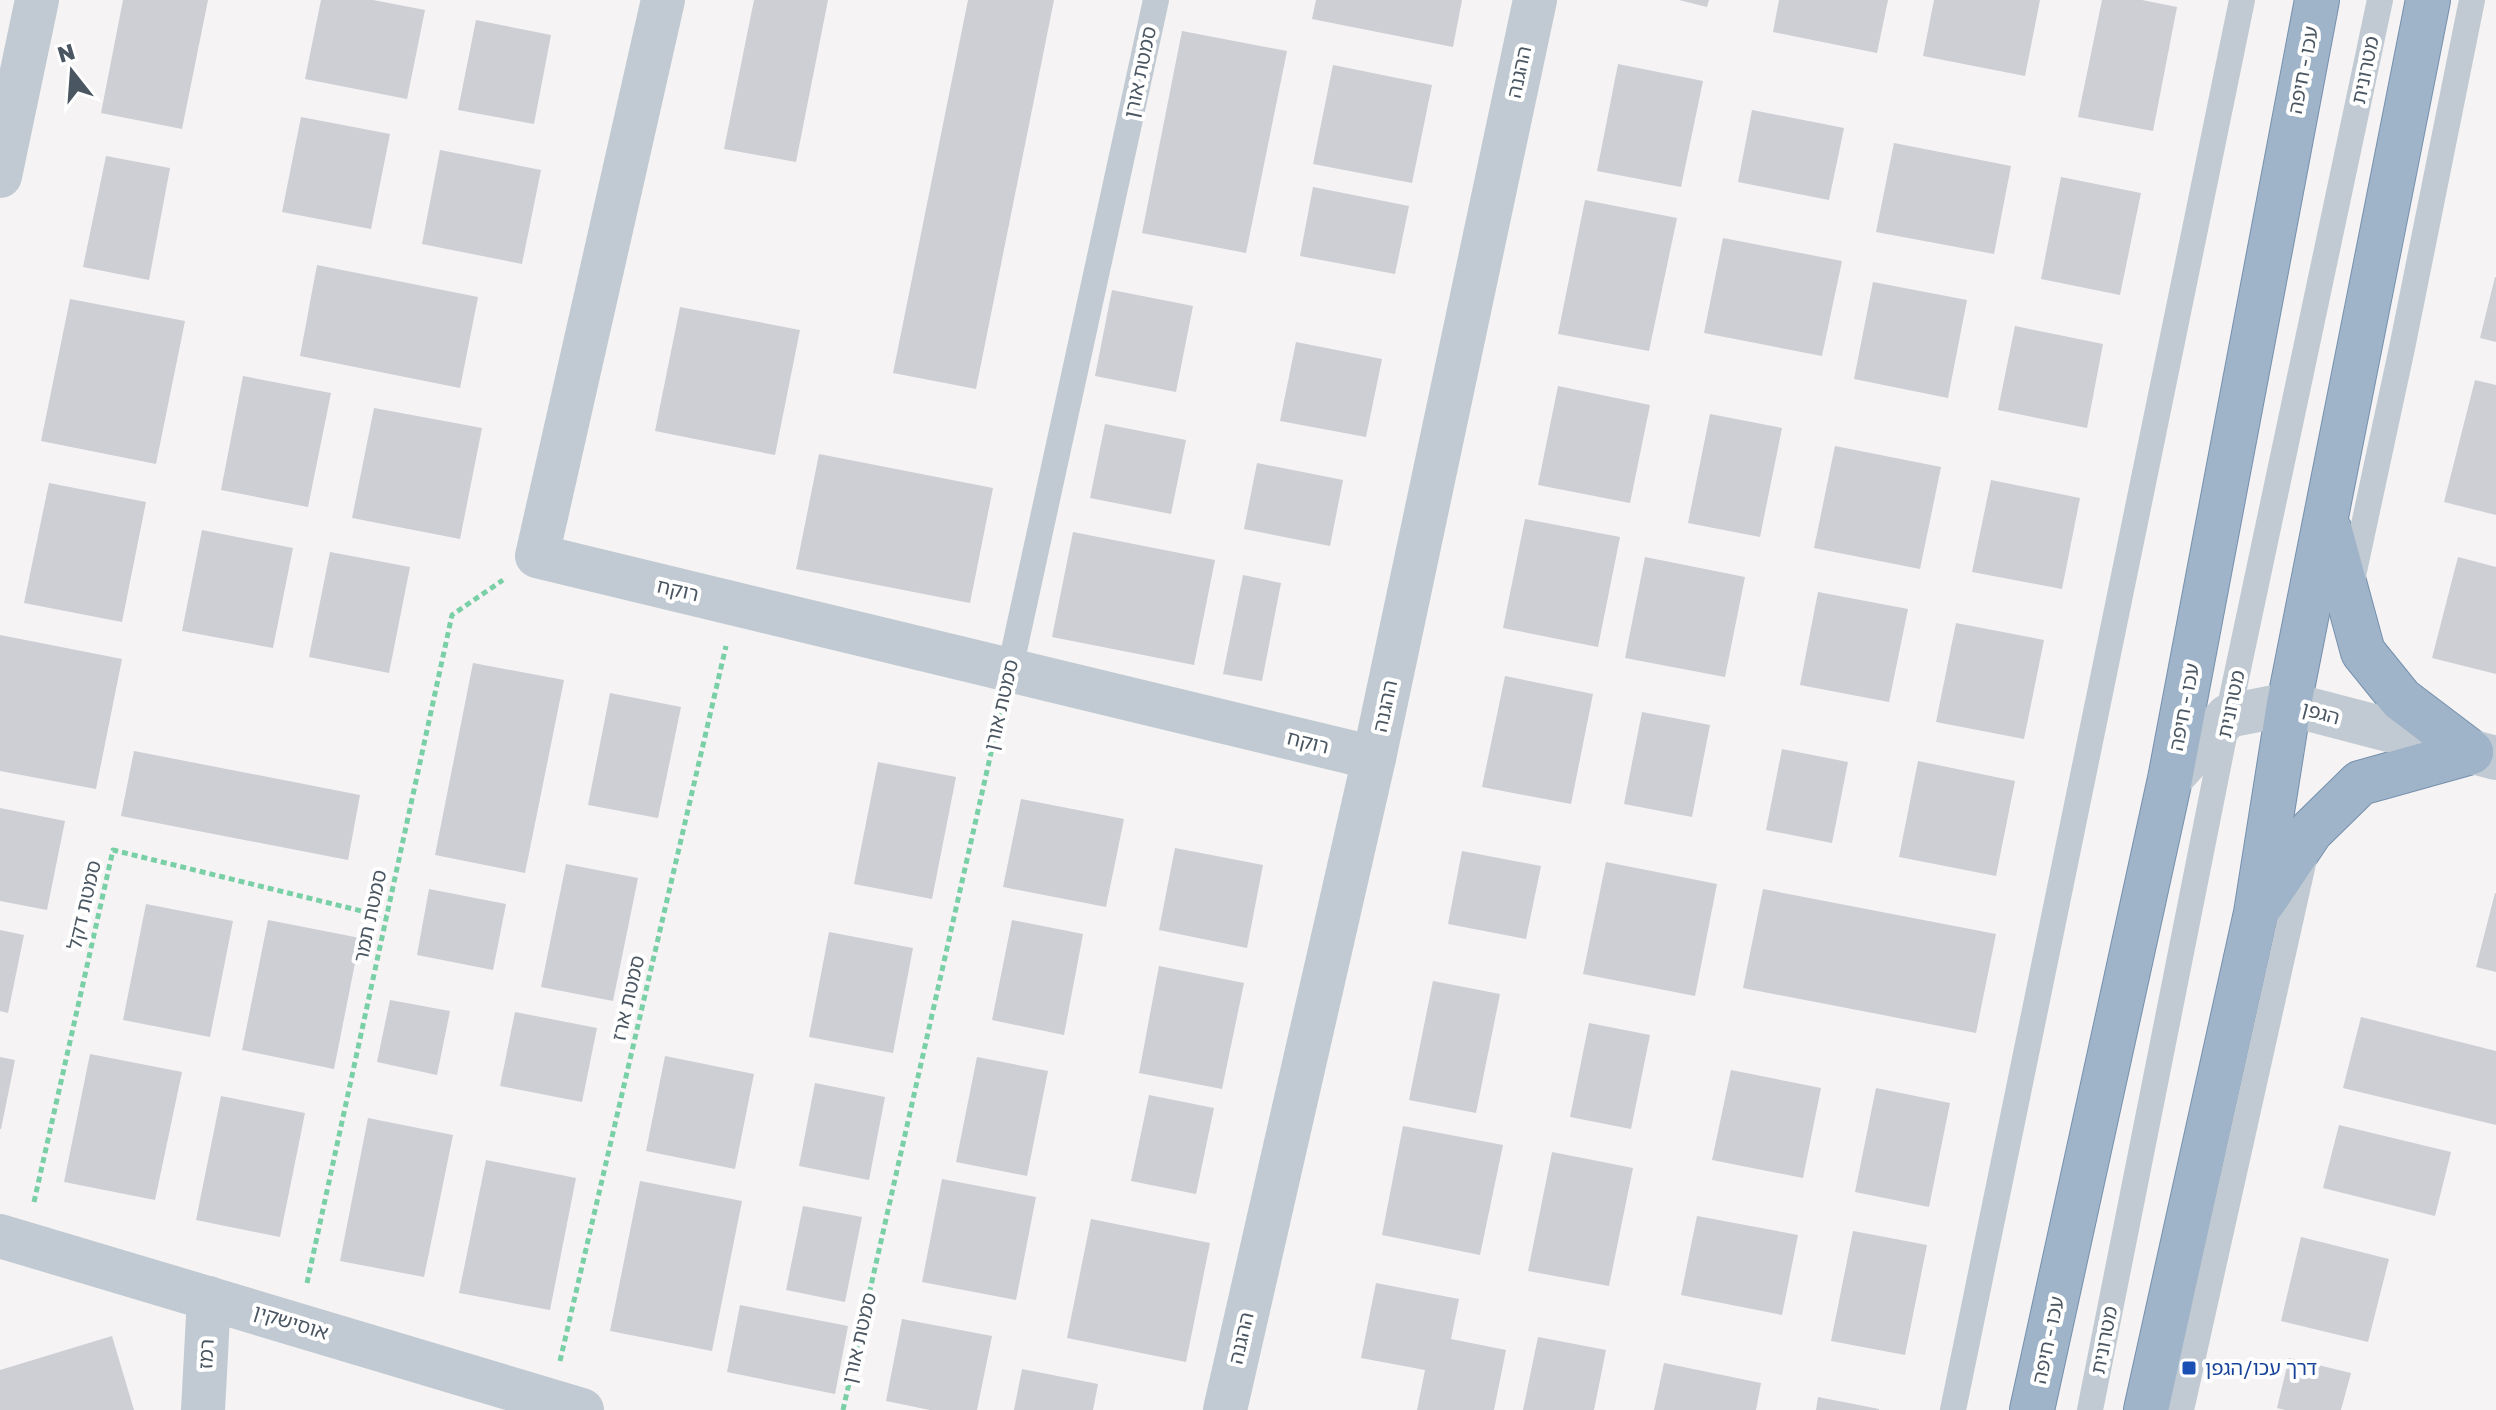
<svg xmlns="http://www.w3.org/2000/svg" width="2496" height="1410" font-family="'Golos Text','Noto Sans Hebrew',sans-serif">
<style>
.building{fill:#cdcfd5}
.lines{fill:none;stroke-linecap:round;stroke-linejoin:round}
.trunk-casing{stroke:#7690ad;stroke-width:46}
.path{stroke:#7ad0a6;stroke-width:5;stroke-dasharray:6 4;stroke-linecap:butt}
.service{stroke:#c1cad2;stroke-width:26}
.minor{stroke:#c1cad2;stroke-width:44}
.tertiary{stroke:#c1cad2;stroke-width:44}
.trunk{stroke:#9fb4c9;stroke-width:44}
.transit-dot{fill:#1a4fb4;stroke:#fff;stroke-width:3}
.labels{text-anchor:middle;stroke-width:8;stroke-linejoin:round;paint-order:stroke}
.street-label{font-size:20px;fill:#4a5661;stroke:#fff}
.transit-label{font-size:20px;fill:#164399;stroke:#fff;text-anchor:start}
</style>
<rect width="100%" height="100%" fill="#f5f3f3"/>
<g class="building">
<polygon points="123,0 208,0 182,129 101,113"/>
<polygon points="321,0 373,0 425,10 407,99 305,79"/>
<polygon points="754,0 828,0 796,162 724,149"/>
<polygon points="968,0 1054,0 976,389 893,373"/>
<polygon points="1316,0 1462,0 1453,47 1312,19"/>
<polygon points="1679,0 1709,0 1707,7"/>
<polygon points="1779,0 1888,0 1877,53 1773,32"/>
<polygon points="1934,0 2040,0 2025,76 1923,56"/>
<polygon points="2102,0 2142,0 2177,7 2153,131 2078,117"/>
<polygon points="476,20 551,35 534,124 458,110"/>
<polygon points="1182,31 1287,51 1246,253 1142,233"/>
<polygon points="1618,64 1703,81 1681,187 1597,171"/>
<polygon points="1333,65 1432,85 1412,183 1313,164"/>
<polygon points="1752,110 1844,128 1829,200 1738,182"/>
<polygon points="301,117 390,134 371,229 282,212"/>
<polygon points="1894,143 2011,166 1994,254 1876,232"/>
<polygon points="440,150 541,170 522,264 422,244"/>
<polygon points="106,156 170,168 149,280 83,267"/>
<polygon points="2061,177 2141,193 2120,295 2041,279"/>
<polygon points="1313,187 1409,206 1395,274 1300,256"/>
<polygon points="1585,200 1677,218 1649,351 1558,334"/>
<polygon points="1723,238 1842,261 1822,356 1704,333"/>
<polygon points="317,265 478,297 460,388 300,356"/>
<polygon points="2495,277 2496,277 2496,342 2480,338"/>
<polygon points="1873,282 1967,300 1948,398 1854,379"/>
<polygon points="1112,290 1193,306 1176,392 1095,376"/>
<polygon points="70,299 185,321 156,464 41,441"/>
<polygon points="680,307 800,330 775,455 655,431"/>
<polygon points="2015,326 2103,344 2087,428 1998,410"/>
<polygon points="1296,342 1382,359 1366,437 1280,421"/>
<polygon points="243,376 331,393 308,507 221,490"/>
<polygon points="2475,380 2496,385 2496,515 2444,502"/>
<polygon points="1558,386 1650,405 1630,503 1538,485"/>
<polygon points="374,408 482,428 460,539 352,518"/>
<polygon points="1710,414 1782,428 1760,537 1688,523"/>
<polygon points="1105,424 1186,440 1171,514 1090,498"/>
<polygon points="1835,446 1941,467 1920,569 1814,548"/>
<polygon points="819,454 993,488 970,603 796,569"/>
<polygon points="1257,463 1343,480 1330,546 1244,529"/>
<polygon points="1991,480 2080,498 2062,589 1972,572"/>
<polygon points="49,483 146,502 122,622 24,603"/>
<polygon points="1525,519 1620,537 1598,647 1503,628"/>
<polygon points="202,530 293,548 273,648 182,631"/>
<polygon points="1073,532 1215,560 1194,665 1052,637"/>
<polygon points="330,552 410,567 389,673 309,657"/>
<polygon points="1645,557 1745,577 1725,677 1625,658"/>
<polygon points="2458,557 2496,567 2496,674 2432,658"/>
<polygon points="1243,575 1281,583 1262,681 1223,674"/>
<polygon points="1818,592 1908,609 1889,702 1800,685"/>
<polygon points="1956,623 2044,640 2024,739 1936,722"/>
<polygon points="0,635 122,659 96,789 0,771"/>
<polygon points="473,663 564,680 525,873 435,855"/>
<polygon points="1505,676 1593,694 1571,804 1482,787"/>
<polygon points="610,693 681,707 658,818 588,805"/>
<polygon points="1642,712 1710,725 1692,817 1624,804"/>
<polygon points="1782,749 1848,762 1832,843 1766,830"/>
<polygon points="134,751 360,795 348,860 121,816"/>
<polygon points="1918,761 2015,781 1996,876 1899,857"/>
<polygon points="878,762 956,777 932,899 854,884"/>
<polygon points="1021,799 1124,819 1106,907 1003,887"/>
<polygon points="0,808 65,821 47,910 0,901"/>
<polygon points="1175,848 1263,865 1247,948 1159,930"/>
<polygon points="1462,851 1541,866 1526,939 1448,924"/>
<polygon points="1606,862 1717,884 1695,996 1583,974"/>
<polygon points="566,864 638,878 613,1001 541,987"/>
<polygon points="429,889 506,904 493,970 417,955"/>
<polygon points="1763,889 1996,934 1976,1033 1743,988"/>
<polygon points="2495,893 2496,893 2496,972 2476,967"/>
<polygon points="146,904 233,921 210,1037 123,1020"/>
<polygon points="268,920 360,938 334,1069 242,1050"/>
<polygon points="1012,920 1083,934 1064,1035 992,1020"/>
<polygon points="0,930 24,935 8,1013 0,1011"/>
<polygon points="829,932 913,948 893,1053 809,1037"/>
<polygon points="1159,966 1244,983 1222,1089 1139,1073"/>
<polygon points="1433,981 1500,994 1476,1113 1409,1100"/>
<polygon points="390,1000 450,1011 437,1075 377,1062"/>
<polygon points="515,1012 597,1028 582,1102 500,1086"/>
<polygon points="2361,1017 2496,1051 2496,1125 2343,1088"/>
<polygon points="1589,1023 1650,1035 1631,1129 1570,1117"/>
<polygon points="90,1054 182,1072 155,1200 64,1182"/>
<polygon points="665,1056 754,1074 735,1169 646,1151"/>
<polygon points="0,1057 15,1060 1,1129 0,1129"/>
<polygon points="977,1057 1048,1071 1027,1176 956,1162"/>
<polygon points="1731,1070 1821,1088 1803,1178 1712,1160"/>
<polygon points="815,1083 885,1097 869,1180 799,1166"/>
<polygon points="1876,1088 1950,1103 1929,1207 1855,1192"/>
<polygon points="1149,1095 1214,1108 1196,1194 1131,1181"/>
<polygon points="221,1096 305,1113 280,1237 196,1220"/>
<polygon points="368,1118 453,1135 424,1277 340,1261"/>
<polygon points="2339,1125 2451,1152 2435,1216 2323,1188"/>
<polygon points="1403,1126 1503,1145 1480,1255 1382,1235"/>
<polygon points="1552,1152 1633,1168 1609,1286 1528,1271"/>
<polygon points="486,1160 576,1178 550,1310 459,1293"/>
<polygon points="942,1179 1036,1197 1016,1300 922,1282"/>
<polygon points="640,1181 742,1201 712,1351 610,1331"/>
<polygon points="803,1206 862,1217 845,1302 786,1290"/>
<polygon points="1697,1216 1798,1235 1782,1315 1681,1295"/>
<polygon points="1091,1219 1210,1243 1186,1362 1067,1338"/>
<polygon points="1853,1231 1927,1245 1905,1355 1831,1341"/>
<polygon points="2301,1237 2389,1259 2368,1342 2281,1321"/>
<polygon points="1376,1283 1459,1299 1451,1339 1506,1350 1494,1410 1417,1410 1425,1370 1361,1358"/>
<polygon points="740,1305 848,1326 835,1394 727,1372"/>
<polygon points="902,1319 992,1336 977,1410 930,1410 886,1401"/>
<polygon points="112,1336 134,1410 0,1410 0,1370"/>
<polygon points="1538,1337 1606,1350 1594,1410 1523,1410"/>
<polygon points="2289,1358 2351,1373 2341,1410 2285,1410 2277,1408"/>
<polygon points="1664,1363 1761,1383 1756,1410 1654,1410"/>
<polygon points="1022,1369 1098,1384 1093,1410 1014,1410"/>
<polygon points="1818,1397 1879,1409 1879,1410 1816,1410"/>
</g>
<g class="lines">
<g class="trunk-casing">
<g id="trunk">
<polyline points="2330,531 2363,652 2401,699 2471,752"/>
<polyline points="2264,901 2311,831 2360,783 2471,752"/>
<polyline points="2032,1410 2170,779 2317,0"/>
<polyline points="2146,1410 2256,913 2289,704 2428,0"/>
</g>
</g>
<g class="path">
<polyline points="34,1202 113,850 386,917"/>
<polyline points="307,1283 452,615 503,580"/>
<polyline points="560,1361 726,646"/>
<polyline points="843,1410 1000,713"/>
</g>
<g class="service">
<polyline points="2351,585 2402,348 2472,0"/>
<polyline points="1010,669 1156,0"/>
<polyline points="1953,1410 2242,0"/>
<polyline points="2090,1410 2228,716 2380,0"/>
<polyline points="2181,1410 2304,859"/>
</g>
<g class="minor">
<polyline points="663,0 537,556 1374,758"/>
<polyline points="0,176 37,0"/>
<polyline points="203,1410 209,1298"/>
<polyline points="1225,1410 1374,758 1535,0"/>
</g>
<g class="tertiary">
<polyline points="2170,779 2228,716 2289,704 2496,758"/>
<polyline points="0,1236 582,1410"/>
</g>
<use href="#trunk" class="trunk"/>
</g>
<rect class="transit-dot" x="2181" y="1360" width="16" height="16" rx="4"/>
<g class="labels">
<g class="street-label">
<text transform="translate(2303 70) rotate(-79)" y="7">עכו - חיפה</text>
<text transform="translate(2365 70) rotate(-78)" y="7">מטרונית</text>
<text transform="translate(1140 72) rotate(-78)" y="7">סמטת אורן</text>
<text transform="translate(1519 72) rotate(-78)" y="7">ההגנה</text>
<text transform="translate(678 590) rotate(13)" y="7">רוקח</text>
<text transform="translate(2231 704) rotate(-78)" y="7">מטרונית</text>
<text transform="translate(1001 705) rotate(-77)" y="7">סמטת אורן</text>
<text transform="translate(1385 706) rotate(-78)" y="7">ההגנה</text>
<text transform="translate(2184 707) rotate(-79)" y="7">עכו - חיפה</text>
<text transform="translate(2321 713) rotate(15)" y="7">הגפן</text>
<text transform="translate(1308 742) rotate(14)" y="7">רוקח</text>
<text transform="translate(84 905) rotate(-77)" y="7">סמטת דקל</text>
<text transform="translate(370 916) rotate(-78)" y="7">סמטת תמר</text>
<text transform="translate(628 998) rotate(-77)" y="7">סמטת ארז</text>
<text transform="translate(291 1322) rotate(17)" y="7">אוסישקין</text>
<text transform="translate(859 1338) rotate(-77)" y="7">סמטת אורן</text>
<text transform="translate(1241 1338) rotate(-77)" y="7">ההגנה</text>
<text transform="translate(2048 1340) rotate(-78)" y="7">עכו - חיפה</text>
<text transform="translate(2104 1340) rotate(-79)" y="7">מטרונית</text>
<text transform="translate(206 1354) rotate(-87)" y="7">רמז</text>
</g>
<g class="transit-label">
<text x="2205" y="1375">דרך עכו/הגפן</text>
</g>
</g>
<g transform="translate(72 72) rotate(343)" stroke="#ffffff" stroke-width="6" paint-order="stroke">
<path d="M0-6L14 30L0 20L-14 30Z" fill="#4a5661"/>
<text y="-12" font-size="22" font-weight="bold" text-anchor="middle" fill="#4a5661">N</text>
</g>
</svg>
